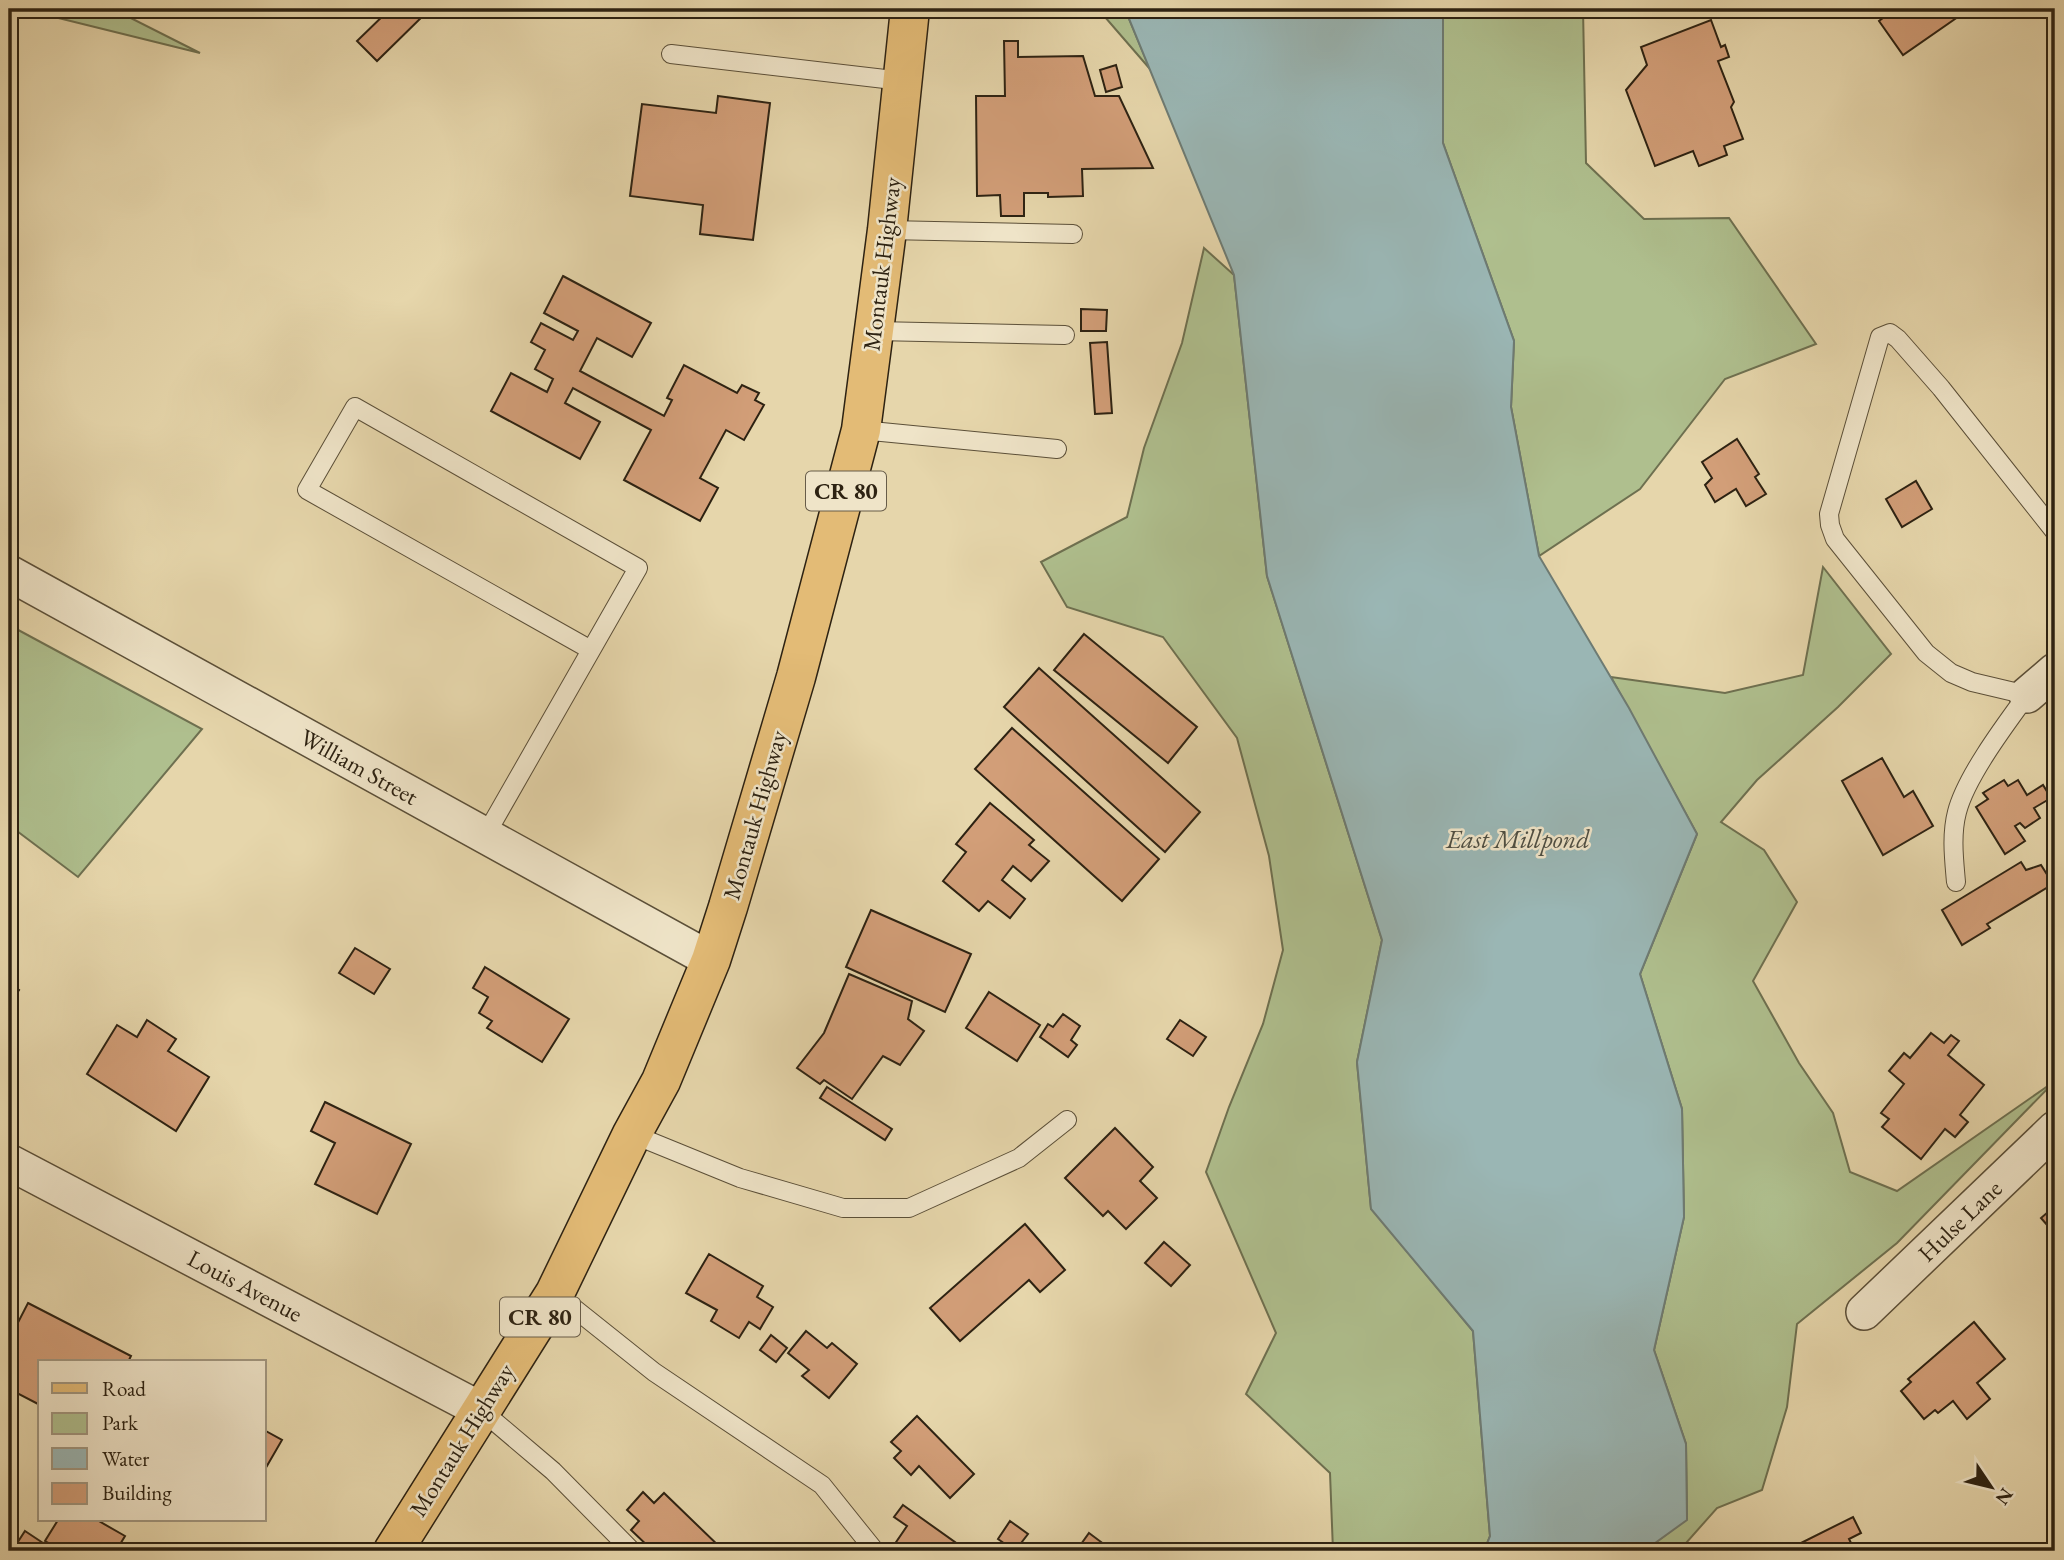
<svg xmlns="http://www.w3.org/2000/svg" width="2064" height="1560" font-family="'EB Garamond',serif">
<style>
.green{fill:#afbf8e;stroke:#6e7050;stroke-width:2}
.water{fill:#9ab6b4;stroke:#6e7b73;stroke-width:2}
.building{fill:#d29e78;stroke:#2d2212;stroke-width:2}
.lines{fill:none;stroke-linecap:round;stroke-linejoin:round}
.lane-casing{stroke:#5b4f38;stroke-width:20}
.street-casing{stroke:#5b4f38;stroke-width:38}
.primary-casing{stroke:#2d2212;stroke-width:41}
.lane{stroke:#efe4c8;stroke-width:18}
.street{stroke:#efe4c8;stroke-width:35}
.primary{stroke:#e3bb76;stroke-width:38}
.labels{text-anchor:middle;stroke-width:5;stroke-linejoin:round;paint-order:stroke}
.shield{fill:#efe4c8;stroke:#675c49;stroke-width:2}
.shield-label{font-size:23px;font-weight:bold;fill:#2d2212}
.street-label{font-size:24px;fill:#2d2212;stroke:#efe4c8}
.water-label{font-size:26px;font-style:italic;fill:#4e4e43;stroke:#efe4c8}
</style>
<rect width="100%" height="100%" fill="#e6d6ab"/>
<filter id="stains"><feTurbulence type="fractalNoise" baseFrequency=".00286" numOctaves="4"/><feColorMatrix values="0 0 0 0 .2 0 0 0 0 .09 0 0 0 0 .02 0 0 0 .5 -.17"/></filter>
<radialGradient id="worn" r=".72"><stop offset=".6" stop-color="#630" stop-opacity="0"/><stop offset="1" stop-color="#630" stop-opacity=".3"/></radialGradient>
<g class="green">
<polygon points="22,9 113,9 200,53"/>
<polygon points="1098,9 1125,9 1150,69"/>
<polygon points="1443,9 1583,9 1586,163 1644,219 1729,218 1816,344 1725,379 1640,489 1539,556 1511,407 1514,341 1443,143"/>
<polygon points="1204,248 1234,275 1267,576 1382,940 1357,1062 1371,1208 1473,1331 1490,1536 1484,1551 1333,1551 1330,1473 1246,1394 1276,1333 1206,1172 1229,1107 1263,1024 1283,950 1269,856 1237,738 1163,637 1067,607 1041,562 1127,517 1144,448 1182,343"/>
<polygon points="1823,567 1891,654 1838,707 1757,780 1721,822 1764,850 1797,902 1753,981 1799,1063 1833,1113 1850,1172 1897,1191 2055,1081 1897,1243 1797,1324 1787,1407 1762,1490 1717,1508 1679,1551 1644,1551 1687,1519 1686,1444 1654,1350 1684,1217 1682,1109 1640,974 1697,834 1611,677 1725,693 1803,675"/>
<polygon points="9,625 202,729 78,877 9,825"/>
</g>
<polygon class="water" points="1125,9 1443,9 1443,143 1514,341 1511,407 1539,556 1629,708 1697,834 1640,974 1682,1109 1684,1217 1654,1350 1686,1444 1687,1520 1644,1551 1484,1551 1490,1536 1473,1331 1371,1209 1357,1062 1382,940 1267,576 1234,275"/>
<g class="building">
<polygon points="390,9 430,9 377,61 357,41"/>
<polygon points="1895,9 1963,9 1965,12 1903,55 1879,21"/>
<polygon points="1711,20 1721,47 1725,45 1729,57 1718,61 1734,102 1731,107 1743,139 1724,146 1727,155 1699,166 1693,151 1655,166 1626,90 1647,65 1641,47"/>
<polygon points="1004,41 1018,41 1018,57 1083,56 1095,96 1119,96 1153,168 1082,169 1083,196 1048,197 1048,193 1024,193 1024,216 1001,216 1000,195 977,196 976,96 1005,96"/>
<polygon points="1116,65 1122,87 1106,92 1100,70"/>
<polygon points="718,96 770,103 753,240 700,234 703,205 630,196 642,104 716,113"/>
<polygon points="563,276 651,323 632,357 597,338 580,371 664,416 672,400 667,398 684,365 737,393 742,385 759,393 755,400 764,405 744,440 726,430 700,478 718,488 700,521 624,480 651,430 573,388 565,403 600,422 580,459 491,411 511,373 547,392 553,379 535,369 545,350 531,342 541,323 573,340 578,331 544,313"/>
<polygon points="1081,309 1107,310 1106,331 1081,331"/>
<polygon points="1107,342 1112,413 1095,414 1090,343"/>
<polygon points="1737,439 1759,474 1755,477 1766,494 1746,506 1736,489 1715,502 1705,485 1712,478 1702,462"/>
<polygon points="1916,481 1932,509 1902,527 1886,499"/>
<polygon points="1084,634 1197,727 1168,763 1054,670"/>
<polygon points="1039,668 1200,812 1165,852 1004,707"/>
<polygon points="1012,728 1159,859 1122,901 975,769"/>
<polygon points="1882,758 1904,797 1913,791 1933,826 1883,855 1842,781"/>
<polygon points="2004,780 2008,786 2018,780 2027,795 2043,785 2051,798 2034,808 2040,818 2025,828 2020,823 2015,826 2025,841 2005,854 1976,807 1988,799 1983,793"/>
<polygon points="990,803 1034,840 1029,845 1049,861 1031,881 1013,866 1002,880 1025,899 1010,918 988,901 979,911 943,881 966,852 956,844"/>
<polygon points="2021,862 2026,870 2041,865 2053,884 1987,924 1990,928 1962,945 1942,910"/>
<polygon points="871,910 971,954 945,1012 846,967"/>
<polygon points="355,948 390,969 374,994 339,973"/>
<polygon points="485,967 569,1019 542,1062 487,1028 492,1021 479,1013 488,997 473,988"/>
<polygon points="849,974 912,1001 908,1019 924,1031 900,1065 883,1056 852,1099 824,1080 820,1084 797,1068 824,1033"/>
<polygon points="9,983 19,990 9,1005"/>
<polygon points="989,992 1040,1025 1017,1061 966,1028"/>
<polygon points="1063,1014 1080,1026 1071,1040 1077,1045 1068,1057 1040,1037 1048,1024 1053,1027"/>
<polygon points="147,1020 176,1039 168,1051 209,1077 176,1131 87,1074 117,1025 137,1037"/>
<polygon points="1180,1020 1206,1037 1193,1056 1167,1039"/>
<polygon points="1931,1033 1944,1043 1951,1035 1959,1041 1948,1055 1984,1085 1960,1115 1968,1122 1955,1137 1945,1129 1921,1159 1882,1127 1889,1119 1881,1113 1904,1084 1889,1071 1904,1053 1910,1058"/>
<polygon points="827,1087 892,1129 885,1140 820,1098"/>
<polygon points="325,1102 411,1144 377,1214 315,1184 335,1143 311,1131"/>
<polygon points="1115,1128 1153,1167 1140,1181 1157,1198 1126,1229 1108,1211 1103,1216 1065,1178"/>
<polygon points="2055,1206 2055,1234 2041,1218"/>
<polygon points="1025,1224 1065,1270 1040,1292 1029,1280 960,1341 930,1308"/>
<polygon points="1164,1242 1190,1265 1171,1286 1145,1263"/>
<polygon points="709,1254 763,1286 757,1297 773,1307 760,1329 749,1322 739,1338 711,1321 717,1310 686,1293"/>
<polygon points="28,1303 131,1356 128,1362 40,1362 40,1405 9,1389 9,1340"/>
<polygon points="1974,1322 2005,1359 1977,1383 1990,1399 1967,1419 1953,1401 1938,1413 1935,1410 1924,1419 1901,1391 1911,1382 1908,1379"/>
<polygon points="806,1331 827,1348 832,1343 857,1364 829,1398 802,1376 809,1370 788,1353"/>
<polygon points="771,1335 787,1348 776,1362 760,1350"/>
<polygon points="917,1416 974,1474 950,1498 919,1466 911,1475 894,1458 901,1451 891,1442"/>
<polygon points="264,1430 282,1440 264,1471"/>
<polygon points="643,1492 654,1503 664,1493 724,1551 653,1551 631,1530 639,1521 627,1510"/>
<polygon points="903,1505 966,1550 965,1551 890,1551 907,1526 894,1517"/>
<polygon points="1853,1517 1861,1533 1849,1539 1855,1551 1787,1550"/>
<polygon points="58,1520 97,1520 125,1536 116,1551 63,1551 45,1541"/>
<polygon points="1010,1521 1028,1534 1015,1551 998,1539"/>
<polygon points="25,1531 46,1545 42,1551 12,1551"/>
<polygon points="1089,1533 1113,1551 1085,1551 1079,1547"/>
</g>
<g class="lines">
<g class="lane-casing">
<g id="lane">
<polyline points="671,54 902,81"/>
<polyline points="887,230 1073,234"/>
<polyline points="875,331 1065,335"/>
<polyline points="861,430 1057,449"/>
<polyline points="485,836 638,568 355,407 307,490 591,650"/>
<path d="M1956,882C1954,859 1951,835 1957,812C1966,777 2005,725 2027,695L1972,682L1951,673L1926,653L1835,539L1830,525L1829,514L1880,337L1890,333L1898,339L1941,388L2055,532"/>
<polyline points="632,1134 740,1178 843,1208 909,1208 1019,1158 1067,1120"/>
<polyline points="555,1293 654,1372 822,1485 875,1551"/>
<polyline points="481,1410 553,1471 632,1551"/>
</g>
</g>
<g class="street-casing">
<g id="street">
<polyline points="9,573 711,960"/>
<polyline points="2027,695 2055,671"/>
<polyline points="9,1162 481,1410"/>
<polyline points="1864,1312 2055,1129"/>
</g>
</g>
<g class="primary-casing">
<polyline id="primary" points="393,1551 555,1293 632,1134 661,1081 711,960 728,907 796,677 861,430 887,230 910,9"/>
</g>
<use href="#lane" class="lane"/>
<use href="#street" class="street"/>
<use href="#primary" class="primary"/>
</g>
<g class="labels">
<g class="shield">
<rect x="806" y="471.5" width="80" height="39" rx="5"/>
<rect x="500" y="1297.5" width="80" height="39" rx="5"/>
</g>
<g class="shield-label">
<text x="846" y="499">CR 80</text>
<text x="540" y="1325">CR 80</text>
</g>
<g class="street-label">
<text transform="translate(882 264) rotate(-83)" y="8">Montauk Highway</text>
<text transform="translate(359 767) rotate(29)" y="8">William Street</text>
<text transform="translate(755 815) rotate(-74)" y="8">Montauk Highway</text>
<text transform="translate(1960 1221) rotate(-44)" y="8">Hulse Lane</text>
<text transform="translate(245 1286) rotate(28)" y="8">Louis Avenue</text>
<text transform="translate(462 1440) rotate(-58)" y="8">Montauk Highway</text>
</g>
<g class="water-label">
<text x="1518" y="848">East Millpond</text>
</g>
</g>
<rect width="2064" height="1560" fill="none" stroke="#e6d6ab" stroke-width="35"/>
<rect x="10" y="10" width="2043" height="1539" fill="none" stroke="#2d2212" stroke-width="3.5"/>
<rect x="18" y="18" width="2029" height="1525" fill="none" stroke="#2d2212" stroke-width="2"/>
<rect x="38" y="1360" width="228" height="161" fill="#efe4c8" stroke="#a1967f" stroke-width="2"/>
<rect x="52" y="1383" width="35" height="10" fill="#e3bb76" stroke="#a1967f" stroke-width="2"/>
<text x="102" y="1396" font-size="21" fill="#2d2212">Road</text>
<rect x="52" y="1413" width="35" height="21" fill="#afbf8e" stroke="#a1967f" stroke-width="2"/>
<text x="102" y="1430" font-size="21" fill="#2d2212">Park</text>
<rect x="52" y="1448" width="35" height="21" fill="#9ab6b4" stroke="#a1967f" stroke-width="2"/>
<text x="102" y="1466" font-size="21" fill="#2d2212">Water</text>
<rect x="52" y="1483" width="35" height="21" fill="#d29e78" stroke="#a1967f" stroke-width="2"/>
<text x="102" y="1500" font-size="21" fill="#2d2212">Building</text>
<g transform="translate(1991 1487) rotate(125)" stroke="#efe4c8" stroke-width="5" paint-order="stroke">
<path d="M0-5L12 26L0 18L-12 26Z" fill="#2d2212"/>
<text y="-10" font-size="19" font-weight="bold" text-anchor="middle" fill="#2d2212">N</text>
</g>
<rect width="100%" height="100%" filter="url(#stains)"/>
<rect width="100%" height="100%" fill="url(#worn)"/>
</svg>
